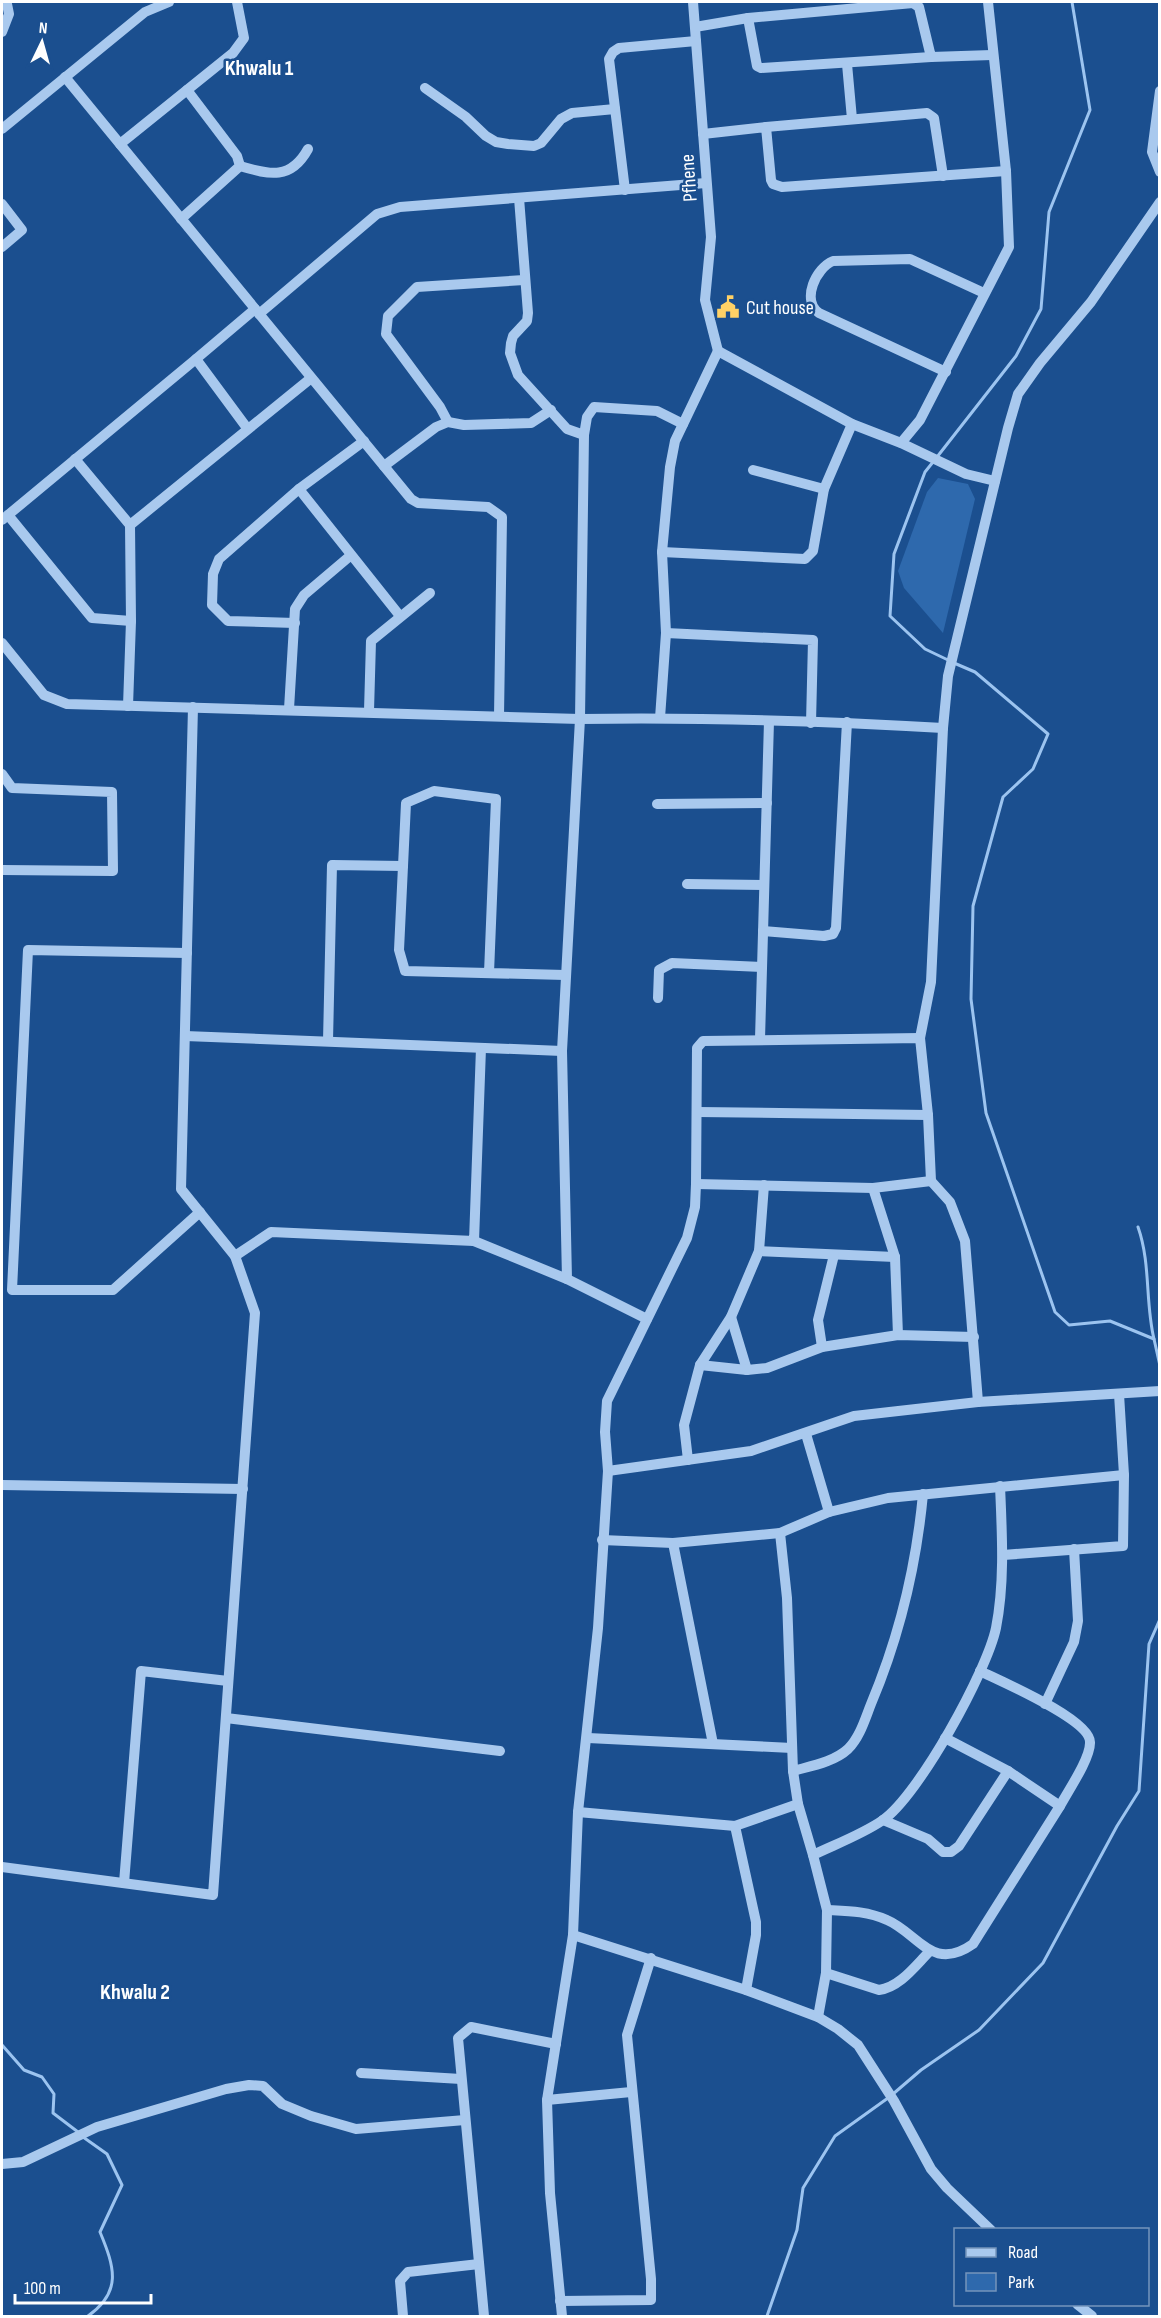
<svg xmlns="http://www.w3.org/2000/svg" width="1161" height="2318" font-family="'Sofia Sans Condensed',sans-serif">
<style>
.green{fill:#2e69ad}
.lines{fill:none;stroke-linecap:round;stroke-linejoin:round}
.stream{stroke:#9cc4f0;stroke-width:3}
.minor{stroke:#a9c9ee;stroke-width:10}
.labels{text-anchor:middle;stroke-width:5;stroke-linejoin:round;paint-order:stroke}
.street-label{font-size:20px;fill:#fff;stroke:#1b4f8f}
.poi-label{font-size:20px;fill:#fff;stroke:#1b4f8f;text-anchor:start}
.quarter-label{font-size:22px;font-weight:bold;fill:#fff;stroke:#1b4f8f}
</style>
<rect width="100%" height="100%" fill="#1b4f8f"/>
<polygon class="green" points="938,478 968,484 975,499 943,633 904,588 898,571 927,492"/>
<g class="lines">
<g class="stream">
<polyline points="937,457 1016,356 1041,309 1049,212 1090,110 1072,2"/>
<polyline points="933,462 925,472 894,554 890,616 925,649 948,660"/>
<polyline points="954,663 975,672 1048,734 1033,769 1003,797 973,906 971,999 986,1113 1055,1312 1069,1325 1110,1321 1154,1339 1160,1366"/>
<path d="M1138,1227C1151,1264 1145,1302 1154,1339"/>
<polyline points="2,2045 24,2070 42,2077 54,2094 53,2113 78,2132"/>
<polyline points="893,2094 921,2070 979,2030 1043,1963 1117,1826 1139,1791 1149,1644 1160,1619"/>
<path d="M83,2137L107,2154L122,2185L100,2232C115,2268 122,2292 88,2316"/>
<polyline points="767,2316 797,2230 803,2188 835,2136 888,2098"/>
</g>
<g class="minor">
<polyline points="693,2 711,237 705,300 718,351"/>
<polyline points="748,18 757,66 761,68 931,57"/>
<polyline points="695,27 748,18 913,3 919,7 931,57 992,55"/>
<polyline points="2,32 9,14 7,4"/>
<polyline points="847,64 852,119"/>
<polyline points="65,77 411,499 418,503 488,507 502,517 499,716"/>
<polyline points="425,88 466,117 486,136 496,142 508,144 534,146 541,143 561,119 572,113 615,109"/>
<polyline points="1160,91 1152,152 1160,172"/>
<polyline points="766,127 927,113 934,118 943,176"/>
<polyline points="2,129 145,12 169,2"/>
<polyline points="703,134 766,127 771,180 773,184 782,187 1006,171"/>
<polyline points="120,144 233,53 244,38 237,2"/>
<path d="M240,166C270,175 291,180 308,149"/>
<polyline points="625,190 609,59 613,52 619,48 696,41"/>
<polyline points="519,198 528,313 527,321 513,336 511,343 510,353 518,375 567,429 584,435"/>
<polyline points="2,204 22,230 2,247"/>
<polyline points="181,219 240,166 237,156 187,90"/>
<polyline points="259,314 377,214 400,207 706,183"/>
<polyline points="718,351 852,424 901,443 966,474 995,481"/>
<polyline points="196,359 255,309"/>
<path d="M946,372L819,313C801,300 816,268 833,261L910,259L984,293"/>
<polyline points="448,422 440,407 386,334 388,316 417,287 524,280"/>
<polyline points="364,441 299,489 400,616"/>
<polyline points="901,443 920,420 1009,247 1006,171 988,2"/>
<polyline points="75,459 130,525"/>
<polyline points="384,466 436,427 448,422 464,425 531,423 551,410"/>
<polyline points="753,470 824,489"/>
<polyline points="8,515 92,618 131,621"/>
<polyline points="2,520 196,359 247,428"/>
<polyline points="662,552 805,559 813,551 824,489 852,424"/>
<polyline points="295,623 228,621 212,605 213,574 219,559 299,489"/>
<polyline points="666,633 813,640 811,723"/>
<path d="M2,643L44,695L67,704L580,719C701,717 822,721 943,728"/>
<polyline points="128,706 131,621 130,525 310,379"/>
<polyline points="289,709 295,609 304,595 350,556"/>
<polyline points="369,711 371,641 430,593"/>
<polyline points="660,718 666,633 662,552 670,467 675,441 718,351"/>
<polyline points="2,774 12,788 112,792 113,871 2,870"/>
<polyline points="657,804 767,803"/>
<polyline points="687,884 764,885"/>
<polyline points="763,931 824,936 833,934 836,928 847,722"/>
<polyline points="187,953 28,950 12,1290 113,1290 200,1212"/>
<polyline points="489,973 496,799 434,791 406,803 399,950 405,971 565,975"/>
<polyline points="658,998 659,970 672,963 762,967"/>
<polyline points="185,1036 562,1051"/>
<polyline points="920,1038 931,982 943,728 948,676 1008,428 1018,394 1040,363 1091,302 1160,202"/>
<polyline points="760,1039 769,721"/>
<polyline points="328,1041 332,865 403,866"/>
<polyline points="698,1112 928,1115"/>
<polyline points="696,1184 873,1188 931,1181"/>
<polyline points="873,1188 895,1257 898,1335"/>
<polyline points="474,1241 567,1279"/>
<polyline points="759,1251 895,1257"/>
<polyline points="235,1256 271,1232 474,1241 481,1048"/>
<polyline points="731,1317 747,1370"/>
<polyline points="647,1319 567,1279 562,1051 580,719 584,435 587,417 594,407 657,411 683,424"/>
<polyline points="822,1347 818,1320 834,1255"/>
<polyline points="700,1365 747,1370 767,1368 822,1347 898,1335 974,1337"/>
<polyline points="806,1434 829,1512"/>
<polyline points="688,1460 684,1425 700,1365 731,1317 759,1251 764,1185"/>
<polyline points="608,1471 751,1451 854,1416 978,1402 1160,1391"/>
<polyline points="2,1485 243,1489"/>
<path d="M780,1533L787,1598L793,1771C811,1766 834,1762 848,1749C860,1737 865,1719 871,1704C900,1635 916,1569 923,1494"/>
<polyline points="602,1540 673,1543 780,1533 829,1512 888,1498 1124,1475"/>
<polyline points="673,1543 713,1744"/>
<polyline points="1003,1555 1123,1546 1124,1475 1119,1394"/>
<path d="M980,1671C1000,1681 1092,1720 1090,1743C1090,1759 1068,1791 1060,1806"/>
<polyline points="1045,1704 1074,1642 1078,1621 1074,1549"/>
<polyline points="226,1718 500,1751"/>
<polyline points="588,1738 792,1748"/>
<polyline points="798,1804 813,1855"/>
<polyline points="578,1812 735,1826 798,1804 793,1771"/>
<polyline points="883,1820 928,1839 943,1852 951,1852 959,1846 1008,1771"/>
<polyline points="735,1826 756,1922 756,1935 746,1990"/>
<polyline points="2,1867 213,1895 255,1313 235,1256 181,1189 193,707"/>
<polyline points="124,1883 141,1671 228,1681"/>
<path d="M827,1910C848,1911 867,1911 887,1920C918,1933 932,1973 973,1944L1060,1806L1008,1771L945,1738"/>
<polyline points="573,1935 746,1990 818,2017 838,2029 858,2045 894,2101 931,2169 947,2188 991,2230"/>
<path d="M826,1973L879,1990C900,1987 915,1966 929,1952"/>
<path d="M818,2017L826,1973L827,1910L813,1855C836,1844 863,1834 883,1820C919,1795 987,1671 996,1628C1005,1582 1002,1533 1000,1486"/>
<polyline points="361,2073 461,2079"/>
<polyline points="547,2100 631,2092"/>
<polyline points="2,2164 23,2162 97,2127 226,2089 249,2085 263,2086 282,2104 311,2116 356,2129 465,2120"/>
<polyline points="560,2301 651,2300 651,2279 627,2035 651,1958"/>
<polyline points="1077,2304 1092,2316"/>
<polyline points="403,2316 400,2281 408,2272 479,2264"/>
<polyline points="484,2316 458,2038 471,2027 556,2044"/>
<polyline points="562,2316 550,2193 547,2100 573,1935 578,1812 598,1628 608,1471 605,1432 607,1401 687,1238 695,1207 696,1184 697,1048 703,1041 920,1038 928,1115 931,1181 950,1202 965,1241 978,1402"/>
</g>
</g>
<defs>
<g id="civic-bare" transform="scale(1.8)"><path d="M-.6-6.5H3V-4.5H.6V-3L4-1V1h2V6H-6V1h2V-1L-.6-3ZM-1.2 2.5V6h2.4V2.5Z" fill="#ffd166" stroke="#1b4f8f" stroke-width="2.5" paint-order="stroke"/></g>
</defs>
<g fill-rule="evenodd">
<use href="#civic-bare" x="728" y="307"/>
</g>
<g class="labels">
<g class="street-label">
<text transform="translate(688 178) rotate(-94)" y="7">Pfhene</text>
</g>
<g class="poi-label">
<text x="746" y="314">Cut house</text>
</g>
<g class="quarter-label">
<text x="259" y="75">Khwalu 1</text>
<text x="135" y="1999">Khwalu 2</text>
</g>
</g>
<rect width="1161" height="2318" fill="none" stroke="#ffffff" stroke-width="6"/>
<rect x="954" y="2228" width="195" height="78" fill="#1b4f8f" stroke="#7695bc" stroke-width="1.5"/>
<rect x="966" y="2248" width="30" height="9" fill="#a9c9ee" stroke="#7695bc" stroke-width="1.5"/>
<text x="1008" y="2258" font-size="18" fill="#ffffff">Road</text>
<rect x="966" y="2273" width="30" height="18" fill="#2e69ad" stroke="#7695bc" stroke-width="1.5"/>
<text x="1008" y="2288" font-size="18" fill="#ffffff">Park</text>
<g transform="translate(42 42) rotate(5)" stroke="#1b4f8f" stroke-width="4.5" paint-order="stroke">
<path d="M0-4.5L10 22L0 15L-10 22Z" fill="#ffffff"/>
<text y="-9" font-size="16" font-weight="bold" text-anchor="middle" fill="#ffffff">N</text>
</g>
<path d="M15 2294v9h136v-9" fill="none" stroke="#ffffff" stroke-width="3"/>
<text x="24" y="2294" font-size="18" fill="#ffffff" stroke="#1b4f8f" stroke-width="4.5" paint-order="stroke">100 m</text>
</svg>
